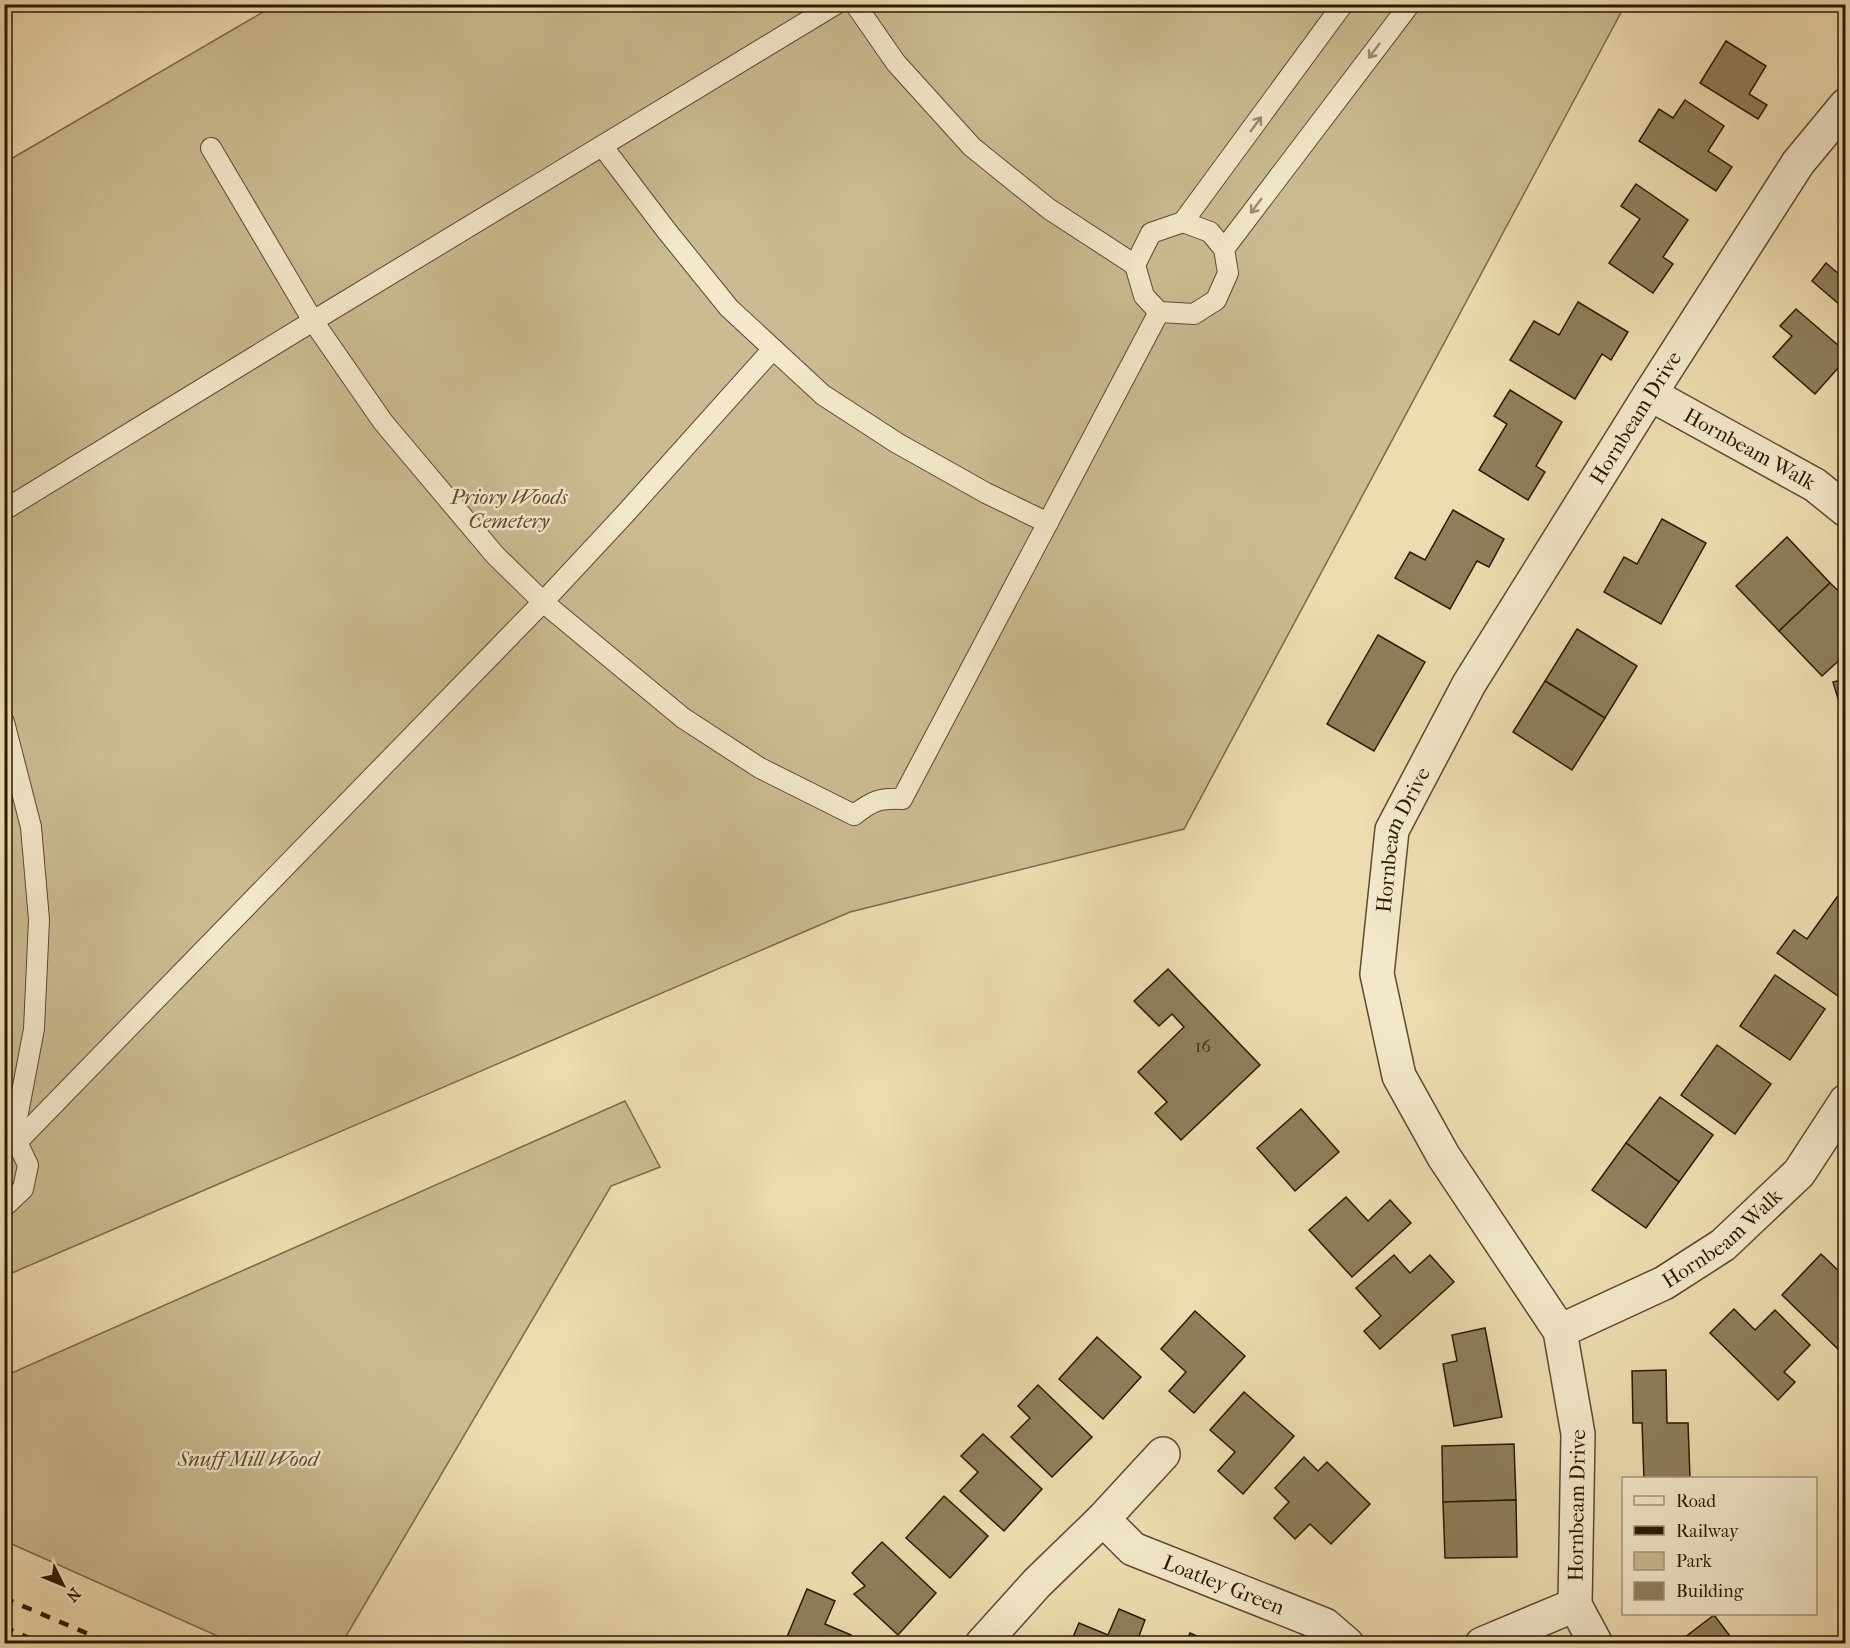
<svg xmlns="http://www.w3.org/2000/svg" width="1850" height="1648" font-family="'IM FELL French Canon',serif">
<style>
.green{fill:#ccbb92;stroke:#7b6a4a;stroke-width:1.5}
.building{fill:#8f7f5c;stroke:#2a1a03;stroke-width:1.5}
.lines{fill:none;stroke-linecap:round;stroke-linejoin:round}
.lane-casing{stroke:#5b4a2e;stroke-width:22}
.street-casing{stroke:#5b4a2e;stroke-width:36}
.lane{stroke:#f3e8cb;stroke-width:20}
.street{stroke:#f3e8cb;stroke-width:33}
.rail{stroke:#2a1a03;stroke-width:4.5;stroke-dasharray:10 10;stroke-linecap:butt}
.oneway{stroke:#998b71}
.labels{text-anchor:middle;stroke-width:5;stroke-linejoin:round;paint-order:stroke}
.number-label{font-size:18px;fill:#433319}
.street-label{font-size:21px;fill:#2a1a03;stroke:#f3e8cb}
.park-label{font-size:21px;font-style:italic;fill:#5b4a2e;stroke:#f3e8cb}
</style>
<rect width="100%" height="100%" fill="#eddcaf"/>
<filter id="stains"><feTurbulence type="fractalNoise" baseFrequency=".00333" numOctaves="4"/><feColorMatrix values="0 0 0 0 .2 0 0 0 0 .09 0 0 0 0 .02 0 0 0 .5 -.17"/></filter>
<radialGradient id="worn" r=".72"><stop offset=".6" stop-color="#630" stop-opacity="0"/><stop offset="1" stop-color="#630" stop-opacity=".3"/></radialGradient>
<g class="green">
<polygon points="275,5 1625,5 1184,829 850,912 5,1276 4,163"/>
<polygon points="625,1101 660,1167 611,1186 342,1643 233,1643 5,1541 5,1376"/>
</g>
<g class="building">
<polygon points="1726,41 1766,66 1749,94 1767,105 1758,119 1700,83"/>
<polygon points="1685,100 1724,126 1708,151 1732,167 1716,191 1639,141 1659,109 1673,118"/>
<polygon points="1636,184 1688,220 1663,257 1673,264 1653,293 1609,263 1640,219 1621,206"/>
<polygon points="1826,263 1840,275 1846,268 1846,310 1812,281"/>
<polygon points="1578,302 1628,332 1611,360 1602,354 1575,399 1510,360 1534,321 1559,335"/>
<polygon points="1796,309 1846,352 1846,359 1815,394 1773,357 1792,336 1780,326"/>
<polygon points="1510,390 1562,422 1536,466 1545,472 1528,500 1479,470 1507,424 1494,416"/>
<polygon points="1453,510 1504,539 1489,567 1477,561 1450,609 1395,578 1410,552 1425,560"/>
<polygon points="1662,519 1706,543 1661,624 1604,592 1624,557 1637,564"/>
<polygon points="1787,537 1830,583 1779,631 1736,586"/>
<polygon points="1830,583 1846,598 1846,654 1822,676 1779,631"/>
<polygon points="1577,629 1637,666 1605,718 1545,681"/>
<polygon points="1378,635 1425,662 1374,751 1327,724"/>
<polygon points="1846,679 1846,725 1833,682"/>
<polygon points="1545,681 1605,718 1572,770 1513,732"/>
<polygon points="1837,897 1846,903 1846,985 1838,996 1777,953 1794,930 1807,939"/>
<polygon points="1168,969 1260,1065 1181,1140 1155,1113 1167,1102 1138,1072 1184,1027 1172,1014 1159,1026 1134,1001"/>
<polygon points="1775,975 1825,1009 1790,1060 1740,1026"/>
<polygon points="1717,1045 1771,1084 1735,1134 1681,1095"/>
<polygon points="1660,1097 1713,1135 1679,1182 1626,1143"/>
<polygon points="1301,1109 1339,1152 1295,1191 1257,1148"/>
<polygon points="1626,1143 1679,1182 1646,1228 1592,1190"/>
<polygon points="1346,1197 1368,1221 1390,1200 1411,1223 1352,1277 1309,1230"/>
<polygon points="1821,1254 1846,1278 1846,1347 1841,1352 1782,1295"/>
<polygon points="1394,1255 1410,1273 1430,1255 1454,1282 1380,1349 1364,1331 1381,1316 1356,1288"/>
<polygon points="1734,1309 1755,1330 1775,1310 1810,1345 1784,1372 1795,1382 1778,1400 1710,1333"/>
<polygon points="1195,1311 1245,1356 1194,1413 1169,1391 1186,1372 1161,1349"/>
<polygon points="1485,1328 1502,1417 1454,1426 1443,1364 1457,1361 1452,1335"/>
<polygon points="1097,1337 1141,1377 1103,1419 1059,1379"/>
<polygon points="1666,1370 1667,1423 1688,1423 1690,1478 1644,1478 1642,1423 1633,1423 1632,1371"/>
<polygon points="1038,1385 1092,1437 1052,1477 1011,1437 1030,1418 1018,1406"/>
<polygon points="1244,1392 1294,1436 1243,1494 1218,1471 1235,1452 1210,1430"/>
<polygon points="983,1434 1042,1489 1004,1531 960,1491 978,1472 961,1456"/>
<polygon points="1514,1444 1516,1500 1443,1502 1442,1446"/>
<polygon points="1304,1457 1318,1471 1327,1462 1370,1504 1331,1544 1310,1524 1295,1539 1274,1518 1289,1502 1275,1488"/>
<polygon points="944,1496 988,1536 950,1578 906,1538"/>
<polygon points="1516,1500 1517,1557 1445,1558 1443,1502"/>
<polygon points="882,1542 936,1593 898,1635 854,1594 865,1586 852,1573"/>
<polygon points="807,1589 835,1601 825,1624 851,1635 848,1644 784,1644"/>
<polygon points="1119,1609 1145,1620 1136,1644 1070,1644 1079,1623 1108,1635"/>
<polygon points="1714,1615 1736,1644 1676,1644"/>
<polygon points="1190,1633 1214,1644 1185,1644"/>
</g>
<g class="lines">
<g class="lane-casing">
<g id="lane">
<polyline points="855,4 896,63 972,147 1049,209 1135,265"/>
<polyline points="603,147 666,230 729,308 823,395 897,443 986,493 1048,523"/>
<path d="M211,148L313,321L383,422L495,555L543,602L683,718L760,768L854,815C872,801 879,798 902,799L1159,312"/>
<polygon points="1183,222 1210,232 1224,249 1228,273 1216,300 1194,314 1159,312 1144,296 1135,265 1151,233"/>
<polyline points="1183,222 1343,4"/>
<polyline points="1224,249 1410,4"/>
<polyline points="4,510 313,321 836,4"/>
<polyline points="4,722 31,827 39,920 34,1029 18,1113 4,1130"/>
<polyline points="17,1142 543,602 625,514 773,349"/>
<polyline points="4,1207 23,1189 28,1165 17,1142 7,1135"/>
</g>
</g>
<g class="street-casing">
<g id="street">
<path id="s1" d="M1650,394L1815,485L1846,510"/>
<path id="s2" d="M1560,1331L1664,1283L1723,1245L1799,1173L1846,1101"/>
<polyline points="1103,1519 1163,1454"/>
<path id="s3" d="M982,1644L1037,1583L1103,1519L1133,1549L1325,1625L1347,1644"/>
<polyline points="1482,1644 1575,1605"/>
<path id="s4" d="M1596,1644L1575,1605L1578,1434L1560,1331L1444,1157L1399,1076L1377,974L1392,830L1469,684L1650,394L1798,163L1846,105"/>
</g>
</g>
<use href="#lane" class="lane"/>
<use href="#street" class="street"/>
<g class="rail">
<polyline points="4,1598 112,1644"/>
<polyline points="4,1627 43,1644"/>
</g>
</g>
<defs><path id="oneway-shaft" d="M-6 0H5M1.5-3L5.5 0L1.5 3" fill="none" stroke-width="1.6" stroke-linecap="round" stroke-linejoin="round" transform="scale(1.5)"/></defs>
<g class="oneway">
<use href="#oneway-shaft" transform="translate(1374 51) rotate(127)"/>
<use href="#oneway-shaft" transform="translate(1256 124) rotate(-54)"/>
<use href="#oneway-shaft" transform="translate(1256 206) rotate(127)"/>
</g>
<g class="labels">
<g class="number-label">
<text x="1203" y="1052">16</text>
</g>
<g class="street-label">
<text dy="7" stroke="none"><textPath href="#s4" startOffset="1350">Hornbeam Drive</textPath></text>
<text dy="7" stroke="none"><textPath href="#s1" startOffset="114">Hornbeam Walk</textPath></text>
<text dy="7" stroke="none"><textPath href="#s4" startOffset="864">Hornbeam Drive</textPath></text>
<text dy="7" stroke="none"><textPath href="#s2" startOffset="188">Hornbeam Walk</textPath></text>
<text dy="7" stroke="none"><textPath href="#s4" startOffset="144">Hornbeam Drive</textPath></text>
<text dy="7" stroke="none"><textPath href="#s3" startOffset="314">Loatley Green</textPath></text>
</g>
<g class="park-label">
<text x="509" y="504">Priory Woods<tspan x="509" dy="24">Cemetery</tspan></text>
<text x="248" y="1466">Snuff Mill Wood</text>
</g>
</g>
<rect width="1850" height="1648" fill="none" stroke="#eddcaf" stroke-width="24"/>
<rect x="6" y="6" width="1838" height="1636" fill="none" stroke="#2a1a03" stroke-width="3"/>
<rect x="12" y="12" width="1826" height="1624" fill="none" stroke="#2a1a03" stroke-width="1.5"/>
<rect x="1622" y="1477" width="195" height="138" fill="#f3e8cb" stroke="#a3967b" stroke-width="1.5"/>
<rect x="1634" y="1496" width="30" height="9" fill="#f3e8cb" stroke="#a3967b" stroke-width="1.5"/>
<text x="1676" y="1507" font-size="18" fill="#2a1a03">Road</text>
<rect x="1634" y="1526" width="30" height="9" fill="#2a1a03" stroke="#a3967b" stroke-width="1.5"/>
<text x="1676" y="1537" font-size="18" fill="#2a1a03">Railway</text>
<rect x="1634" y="1552" width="30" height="18" fill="#ccbb92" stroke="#a3967b" stroke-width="1.5"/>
<text x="1676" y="1567" font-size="18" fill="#2a1a03">Park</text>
<rect x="1634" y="1582" width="30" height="18" fill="#8f7f5c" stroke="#a3967b" stroke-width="1.5"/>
<text x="1676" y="1597" font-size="18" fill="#2a1a03">Building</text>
<g transform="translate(63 1585) rotate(133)" stroke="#f3e8cb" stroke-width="4.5" paint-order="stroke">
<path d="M0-4.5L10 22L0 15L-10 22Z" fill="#2a1a03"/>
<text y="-9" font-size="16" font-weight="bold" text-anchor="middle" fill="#2a1a03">N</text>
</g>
<rect width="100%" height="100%" filter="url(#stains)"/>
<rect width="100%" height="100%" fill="url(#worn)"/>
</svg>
